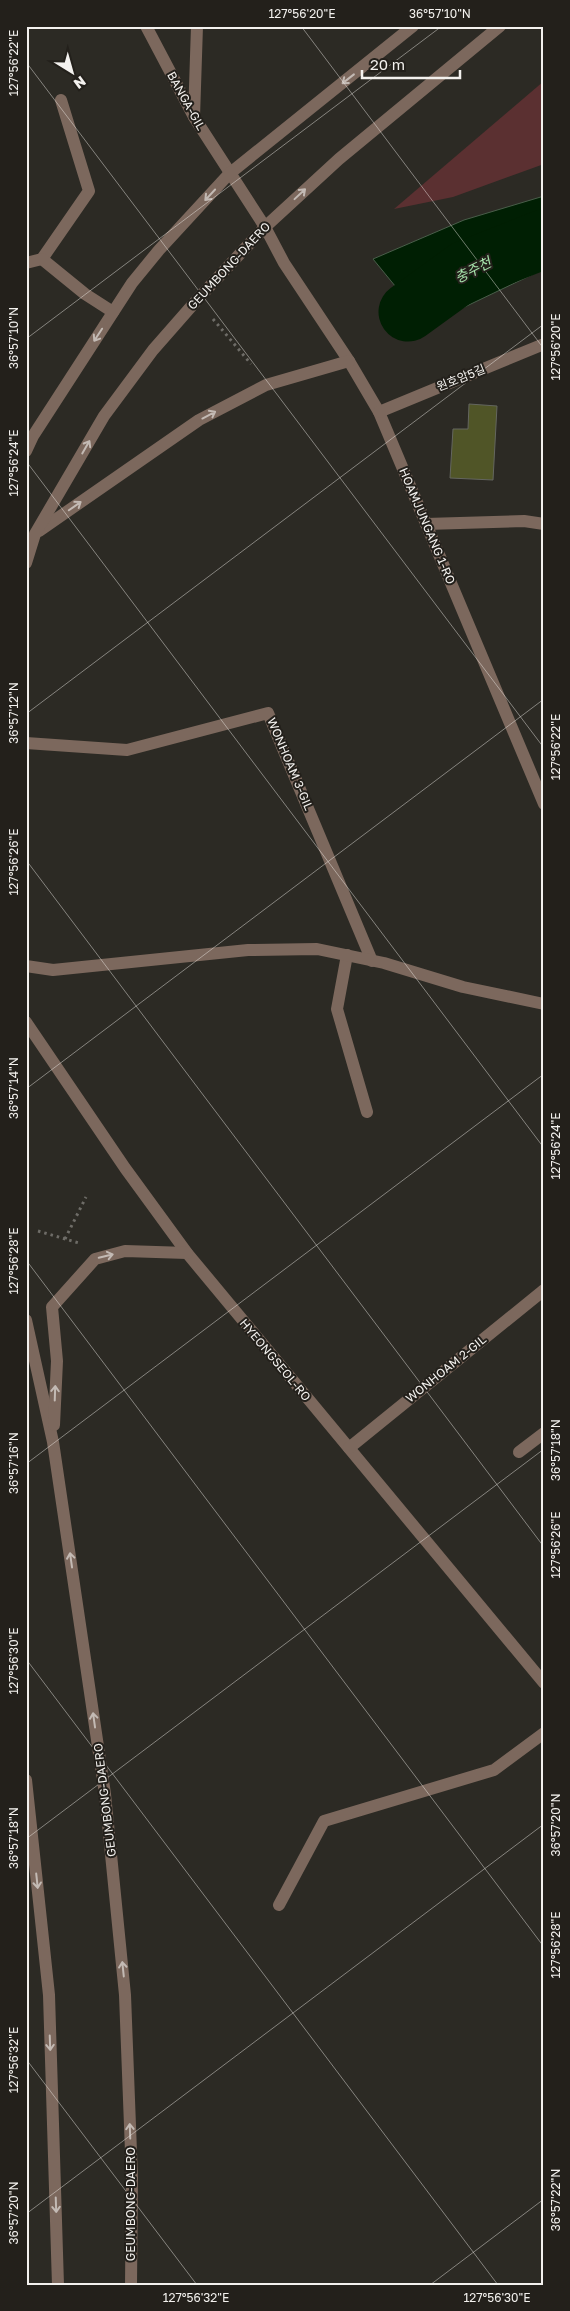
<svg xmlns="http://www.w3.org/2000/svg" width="570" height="2311" font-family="'Golos Text','Noto Sans KR',sans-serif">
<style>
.green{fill:#5b3031}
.water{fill:#001f03;stroke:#495e4a}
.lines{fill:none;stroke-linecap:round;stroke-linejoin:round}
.river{stroke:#001f03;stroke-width:59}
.building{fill:#505527;stroke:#64665f}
.path{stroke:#6e6c67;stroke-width:3;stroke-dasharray:2.5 4;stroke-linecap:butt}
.service{stroke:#7c685d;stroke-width:12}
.minor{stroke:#7c685d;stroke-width:12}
.tertiary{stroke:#7c685d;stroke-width:12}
.oneway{stroke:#c3bab4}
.ticks{fill:none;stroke:#f3f1ee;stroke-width:1;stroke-opacity:0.45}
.labels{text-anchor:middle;stroke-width:4;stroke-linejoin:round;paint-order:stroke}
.street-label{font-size:12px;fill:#f3f1ee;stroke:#23201b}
.water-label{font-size:14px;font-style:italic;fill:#a6e2ab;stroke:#23201b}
.neatline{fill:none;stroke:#f3f1ee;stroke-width:2}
.ticks-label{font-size:12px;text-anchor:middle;fill:#f3f1ee}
</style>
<rect width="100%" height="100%" fill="#2c2a24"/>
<polygon class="green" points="544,81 544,164 453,197 394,209"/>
<polygon class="water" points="544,196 544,269 427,325 373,259 464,220"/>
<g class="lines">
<polyline class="river" points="408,312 466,270 544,239"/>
</g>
<polygon class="building" points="469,404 497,406 493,480 450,478 453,429 468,429"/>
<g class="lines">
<g class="path">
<polyline points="213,319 251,364"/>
<polyline points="38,1231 79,1243"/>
<polyline points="65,1239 86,1197"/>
</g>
<g class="service">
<polyline points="42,259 89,191 61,100"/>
<polyline points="26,263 42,259 85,294 113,312"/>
<polyline points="519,1452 544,1433"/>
<polyline points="279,1905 324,1821 494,1770 544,1733"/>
</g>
<g class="minor">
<polyline points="146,26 194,117 265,227 284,263 349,361 379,412 544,804"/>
<polyline points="379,412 544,344"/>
<polyline points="426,524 524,521 544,524"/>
<polyline points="26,743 127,750 268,713 372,961"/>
<polyline points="347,955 337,1009 367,1112"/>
<polyline points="26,966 53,970 248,950 317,949 384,963 463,987 544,1004"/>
<polyline points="26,1022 125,1168 187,1253 544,1683"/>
<polyline points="349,1448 544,1290"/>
</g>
<g class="tertiary">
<polyline points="194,117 197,26"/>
<polyline points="26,451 33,436 132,283 159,250 229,174 413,26"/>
<polyline points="39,531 199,420 266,385 349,361"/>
<polyline points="26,563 35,534 104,416 153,350 196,301 265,227 339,159 500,26"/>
<polyline points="26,1320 53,1442 105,1794 125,1995 132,2178 131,2285"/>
<polyline points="54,1425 57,1361 52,1307 95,1259 125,1251 187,1253"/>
<polyline points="26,1780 49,1995 58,2285"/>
</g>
</g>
<defs><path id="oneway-shaft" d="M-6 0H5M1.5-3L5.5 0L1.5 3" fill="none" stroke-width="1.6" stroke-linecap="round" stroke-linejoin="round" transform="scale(1.25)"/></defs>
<g class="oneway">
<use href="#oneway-shaft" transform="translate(348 79) rotate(142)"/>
<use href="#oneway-shaft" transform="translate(300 194) rotate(-43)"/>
<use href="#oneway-shaft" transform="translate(210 195) rotate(133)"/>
<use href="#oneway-shaft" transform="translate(98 335) rotate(123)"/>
<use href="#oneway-shaft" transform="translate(209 415) rotate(-28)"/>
<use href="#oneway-shaft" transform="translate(86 447) rotate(-60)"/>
<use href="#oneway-shaft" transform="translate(75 506) rotate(-35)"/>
<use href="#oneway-shaft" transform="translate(106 1256) rotate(-14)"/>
<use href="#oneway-shaft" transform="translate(55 1393) rotate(-88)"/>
<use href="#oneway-shaft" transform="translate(71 1560) rotate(-98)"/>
<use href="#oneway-shaft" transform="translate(94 1720) rotate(-98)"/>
<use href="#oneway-shaft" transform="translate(37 1881) rotate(84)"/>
<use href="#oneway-shaft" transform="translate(123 1969) rotate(-96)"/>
<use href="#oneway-shaft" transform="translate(50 2043) rotate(88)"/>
<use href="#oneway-shaft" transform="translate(130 2131) rotate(-92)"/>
<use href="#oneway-shaft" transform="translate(56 2205) rotate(88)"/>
</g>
<path class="ticks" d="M301,26L544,349M26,62L544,748M26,339L442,26M26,461L544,1148M26,714L544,324M26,860L544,1547M26,1089L544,699M26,1260L544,1947M26,1464L544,1074M26,1659L498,2285M26,1839L544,1449M26,2059L197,2285M26,2214L544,1824M430,2285L544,2199"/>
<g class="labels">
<g class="street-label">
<text transform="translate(186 101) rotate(61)" y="4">BANGA-GIL</text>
<text transform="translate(229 266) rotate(-47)" y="4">GEUMBONG-DAERO</text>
<text transform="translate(461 378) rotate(-22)" y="4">원호암5길</text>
<text transform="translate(427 526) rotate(67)" y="4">HOAMJUNGANG 1-RO</text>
<text transform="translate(290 764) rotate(67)" y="4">WONHOAM 3-GIL</text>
<text transform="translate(275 1360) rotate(50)" y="4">HYEONGSEOL-RO</text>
<text transform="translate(446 1369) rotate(-39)" y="4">WONHOAM 2-GIL</text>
<text transform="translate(105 1800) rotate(-97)" y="4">GEUMBONG-DAERO</text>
<text transform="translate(131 2204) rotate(-90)" y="4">GEUMBONG-DAERO</text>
</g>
<g class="water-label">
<text transform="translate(473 270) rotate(-27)" y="5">충주천</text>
</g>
</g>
<rect width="570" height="2311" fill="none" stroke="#23201b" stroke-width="55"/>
<g transform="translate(72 72) rotate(143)" stroke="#23201b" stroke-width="4" paint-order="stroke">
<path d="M0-4L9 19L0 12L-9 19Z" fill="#f3f1ee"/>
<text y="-8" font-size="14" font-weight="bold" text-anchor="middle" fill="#f3f1ee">N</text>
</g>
<path d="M362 70v8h98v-8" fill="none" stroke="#f3f1ee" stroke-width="2.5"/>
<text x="370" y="70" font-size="15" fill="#f3f1ee" stroke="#23201b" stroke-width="4" paint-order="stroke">20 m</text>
<rect x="28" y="28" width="514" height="2256" class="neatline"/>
<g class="ticks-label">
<text x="302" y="18">127°56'20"E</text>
<text x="440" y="18">36°57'10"N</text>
<text transform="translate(14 63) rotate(-90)" y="4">127°56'22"E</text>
<text transform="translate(14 338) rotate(-90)" y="4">36°57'10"N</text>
<text transform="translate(556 347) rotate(-90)" y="4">127°56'20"E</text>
<text transform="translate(14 463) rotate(-90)" y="4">127°56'24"E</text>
<text transform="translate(14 713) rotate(-90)" y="4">36°57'12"N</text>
<text transform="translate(556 747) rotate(-90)" y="4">127°56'22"E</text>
<text transform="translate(14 862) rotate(-90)" y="4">127°56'26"E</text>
<text transform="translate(14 1088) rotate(-90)" y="4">36°57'14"N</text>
<text transform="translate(556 1146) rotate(-90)" y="4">127°56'24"E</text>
<text transform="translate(14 1261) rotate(-90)" y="4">127°56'28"E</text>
<text transform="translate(556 1450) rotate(-90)" y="4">36°57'18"N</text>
<text transform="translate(14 1463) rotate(-90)" y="4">36°57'16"N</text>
<text transform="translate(556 1545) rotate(-90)" y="4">127°56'26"E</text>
<text transform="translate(14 1661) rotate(-90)" y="4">127°56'30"E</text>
<text transform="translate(556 1825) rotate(-90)" y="4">36°57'20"N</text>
<text transform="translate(14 1838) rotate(-90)" y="4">36°57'18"N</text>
<text transform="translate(556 1945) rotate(-90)" y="4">127°56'28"E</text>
<text transform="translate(14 2060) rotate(-90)" y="4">127°56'32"E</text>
<text transform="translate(556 2200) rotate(-90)" y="4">36°57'22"N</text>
<text transform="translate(14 2213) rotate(-90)" y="4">36°57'20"N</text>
<text x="196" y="2302">127°56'32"E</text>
<text x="497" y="2302">127°56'30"E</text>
</g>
</svg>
